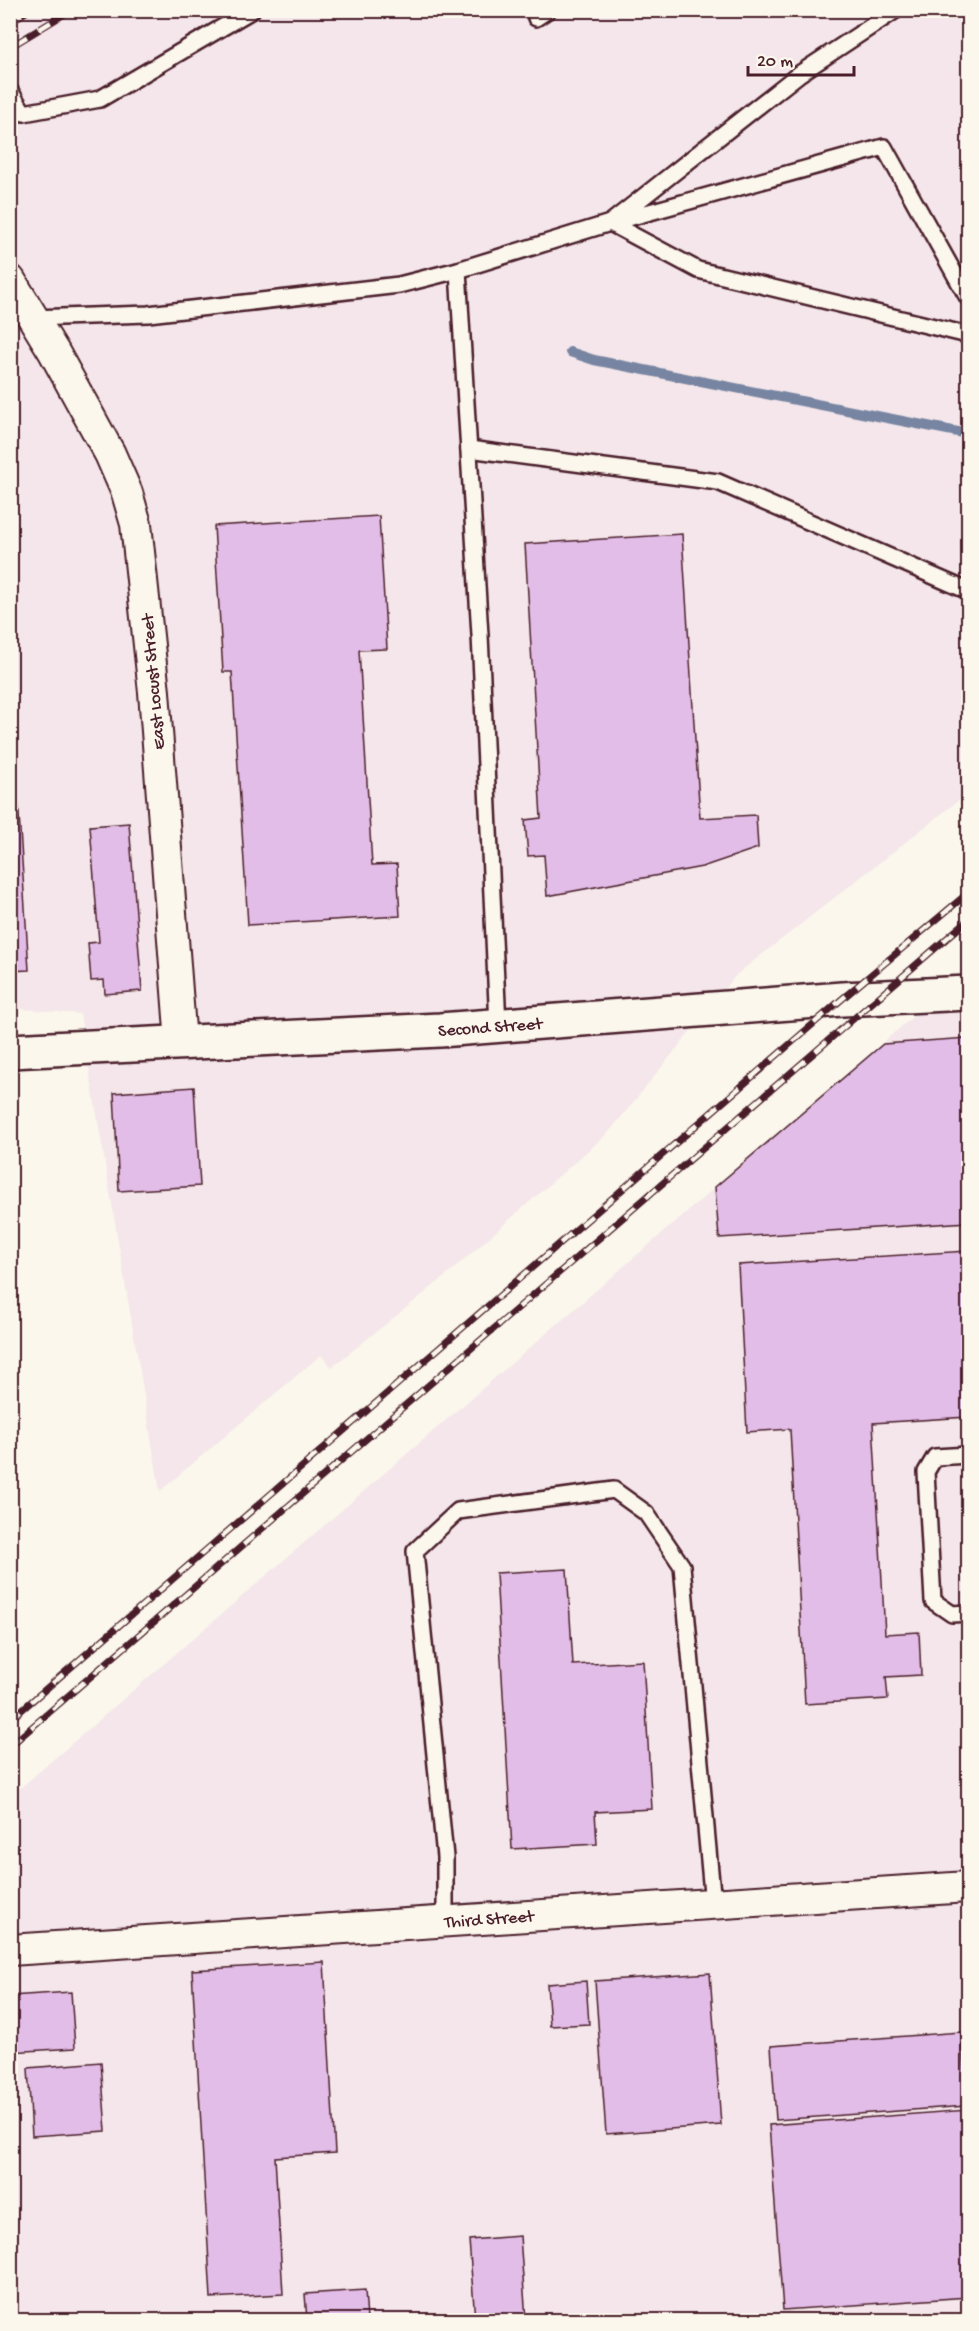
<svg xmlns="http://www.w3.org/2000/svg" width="979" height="2331" font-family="'Gochi Hand',sans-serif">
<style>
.built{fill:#f4e6ea}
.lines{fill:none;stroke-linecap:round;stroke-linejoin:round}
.stream{stroke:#7785a2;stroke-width:10}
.building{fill:#e2bde7;stroke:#4a1f2b;stroke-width:1.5}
.service-casing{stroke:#4a1f2b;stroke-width:20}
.minor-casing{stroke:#4a1f2b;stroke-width:34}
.secondary-casing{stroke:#4a1f2b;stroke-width:38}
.service{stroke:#fbf7ec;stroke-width:15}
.minor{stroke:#fbf7ec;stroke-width:30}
.secondary{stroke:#fbf7ec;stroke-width:33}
.rail-casing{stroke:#4a1f2b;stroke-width:7}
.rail{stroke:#fbf7ec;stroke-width:4.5;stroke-dasharray:14;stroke-linecap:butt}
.labels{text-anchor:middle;stroke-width:4.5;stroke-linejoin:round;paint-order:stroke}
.street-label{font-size:18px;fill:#4a1f2b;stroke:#fbf7ec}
</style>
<rect width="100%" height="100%" fill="#fbf7ec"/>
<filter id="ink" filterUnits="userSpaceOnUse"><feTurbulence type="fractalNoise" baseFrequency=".0167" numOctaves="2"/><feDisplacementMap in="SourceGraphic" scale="12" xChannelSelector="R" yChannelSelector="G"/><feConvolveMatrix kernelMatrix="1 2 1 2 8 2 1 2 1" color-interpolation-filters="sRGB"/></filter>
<g filter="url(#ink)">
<g class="built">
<polygon points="10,11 968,11 968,793 737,974 609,1132 442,1279 332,1367 321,1355 160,1491 80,1014 11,1008"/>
<polygon points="968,969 968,2311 820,2320 11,2320 10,1797"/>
</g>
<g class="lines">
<polyline class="stream" points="570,352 594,360 968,434"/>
</g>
<g class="building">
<polygon points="379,516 387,649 359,650 372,865 397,864 400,916 248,925 232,672 223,672 214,526"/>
<polygon points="682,534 700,818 756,815 758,848 702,867 547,896 544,855 528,856 525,820 541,818 525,544"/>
<polygon points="10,674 29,970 10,971"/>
<polygon points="129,823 142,991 105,994 104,980 91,981 88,943 99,942 90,826"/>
<polygon points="968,1038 968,1222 719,1238 715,1187 883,1044"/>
<polygon points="194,1087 200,1186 119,1191 114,1093"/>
<polygon points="968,1251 968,1417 873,1423 885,1634 919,1632 921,1675 886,1677 888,1699 805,1704 790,1429 747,1432 738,1265"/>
<polygon points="567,1569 573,1665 643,1661 652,1809 595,1812 597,1844 512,1849 496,1573"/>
<polygon points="324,1962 335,2153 275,2157 283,2294 211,2298 192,1970"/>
<polygon points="710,1973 721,2125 606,2134 595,1981"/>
<polygon points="586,1981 589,2024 550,2026 547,1984"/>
<polygon points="71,1992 75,2048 10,2052 10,1996"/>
<polygon points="961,2032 966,2106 776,2120 771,2046"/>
<polygon points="101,2062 106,2131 32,2136 28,2068"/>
<polygon points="968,2110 968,2297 783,2310 769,2125"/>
<polygon points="520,2236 526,2320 475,2320 469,2240"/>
<polygon points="365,2290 367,2320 307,2320 305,2294"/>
</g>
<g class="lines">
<g class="service-casing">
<g id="service">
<polyline points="896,10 799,74 610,223 698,270 968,335"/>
<polyline points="536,18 548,10"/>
<polyline points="10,91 24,113 100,99 252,10"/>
<polyline points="458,270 480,635 498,1025"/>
<polyline points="32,318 148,314 399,285 458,270 610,223 884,147 968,298"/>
<polyline points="469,449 718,482 968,591"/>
<polyline points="968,1455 935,1457 926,1472 933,1601 952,1614 968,1613"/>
<polyline points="445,1921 445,1857 415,1551 458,1511 614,1490 646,1513 682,1566 713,1904"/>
</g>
</g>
<g class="minor-casing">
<g id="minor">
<polyline points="10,280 54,352 110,454 127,493 136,524 154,692 181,1043"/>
<polyline points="10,1950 968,1887"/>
</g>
</g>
<g class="secondary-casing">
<polyline id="secondary" points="10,1051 440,1030 842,999 968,993"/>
</g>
<use href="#service" class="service"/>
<use href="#minor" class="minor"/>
<use href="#secondary" class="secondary"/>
<g class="rail-casing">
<g id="rail">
<polyline points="10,22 29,10"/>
<polyline points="15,44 71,10"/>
<polyline points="10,1720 842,999 968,893"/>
<polyline points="10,1746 968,920"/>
</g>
</g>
<use href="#rail" class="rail"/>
</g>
</g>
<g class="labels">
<g class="street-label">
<text transform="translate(152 682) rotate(-95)" y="6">East Locust Street</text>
<text transform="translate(490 1026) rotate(-4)" y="6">Second Street</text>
<text transform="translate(489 1918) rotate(-4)" y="6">Third Street</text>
</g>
</g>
<rect width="979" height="2331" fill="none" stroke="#fbf7ec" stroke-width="36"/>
<rect x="18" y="18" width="943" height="2295" fill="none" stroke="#4a1f2b" stroke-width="2" filter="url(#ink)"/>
<path d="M748 66v9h106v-9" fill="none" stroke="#4a1f2b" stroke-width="3"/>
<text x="757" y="66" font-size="18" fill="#4a1f2b" stroke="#fbf7ec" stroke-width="4.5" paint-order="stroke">20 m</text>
</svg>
